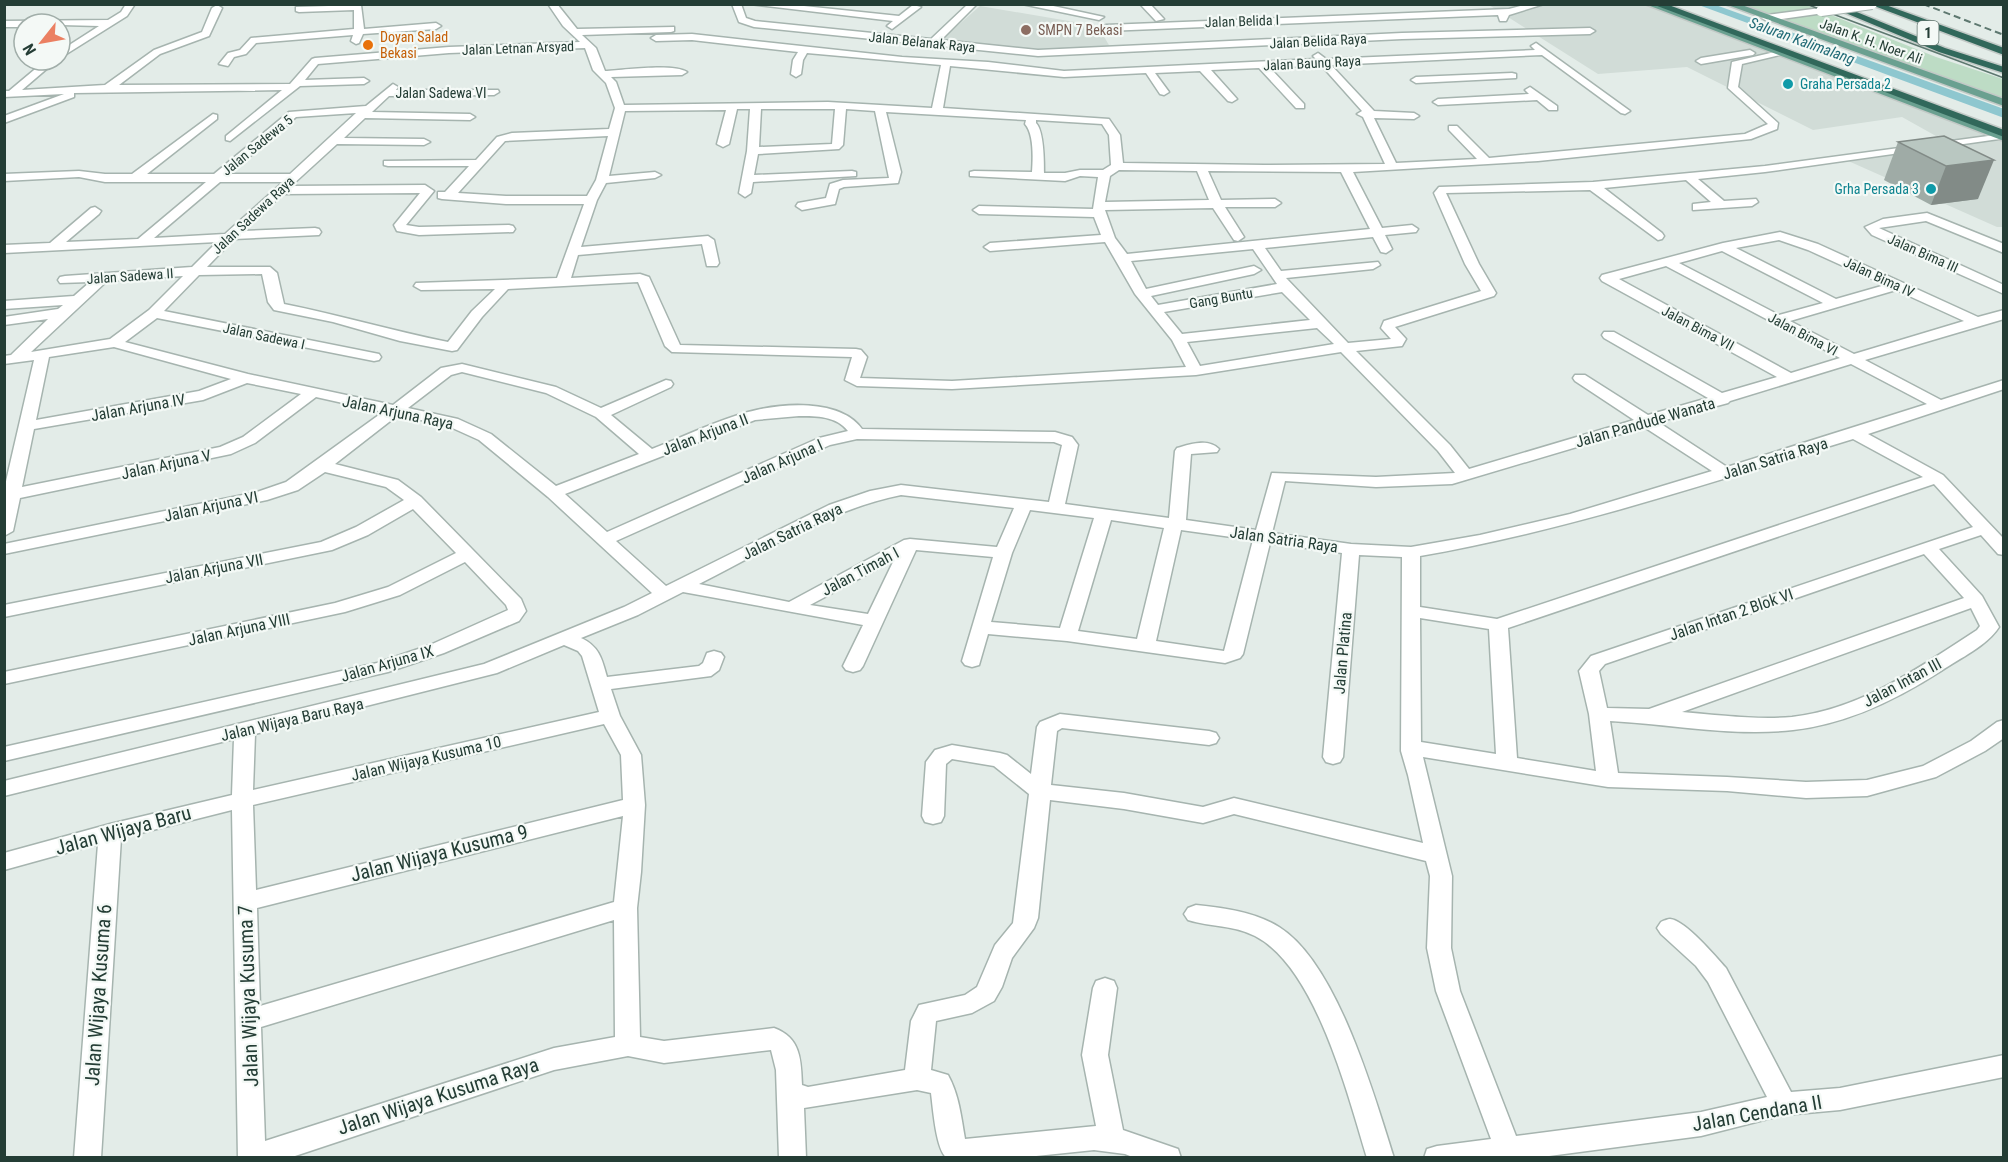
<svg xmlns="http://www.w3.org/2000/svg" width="2008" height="1162" font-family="'Roboto Condensed',sans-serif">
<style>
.built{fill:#d1dcd7}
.green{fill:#bddcc5}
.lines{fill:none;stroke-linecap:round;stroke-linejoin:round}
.canal{fill:#8ec7cf;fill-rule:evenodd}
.minor-casing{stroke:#a6b4af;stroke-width:3}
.major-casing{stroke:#c2c9c6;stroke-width:3}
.highway-casing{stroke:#c2c9c6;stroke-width:3}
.minor{fill:#fff;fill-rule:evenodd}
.major{fill:#6aa090;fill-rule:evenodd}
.highway{fill:#31685b;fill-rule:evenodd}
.tram{stroke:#5e7870;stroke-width:1.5}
.rail{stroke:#5e7870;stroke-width:2;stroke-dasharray:7 4;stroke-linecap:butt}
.minor-bridge-casing{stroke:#a6b4af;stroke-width:12;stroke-linecap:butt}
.minor-bridge{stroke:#fff;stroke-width:10}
.wall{fill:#9faba6}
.shaded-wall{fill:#828b87}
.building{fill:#b9c7c1;stroke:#828b87;stroke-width:1.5}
.education-dot{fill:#8d6e63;stroke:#f4f9f6;stroke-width:2}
.food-dot{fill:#e8710a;stroke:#f4f9f6;stroke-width:2}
.culture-dot{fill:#0f9aa8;stroke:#f4f9f6;stroke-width:2}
.labels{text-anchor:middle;stroke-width:4.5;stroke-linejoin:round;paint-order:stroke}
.far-street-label{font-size:14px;fill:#243d35;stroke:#f4f9f6}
.far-education-label{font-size:14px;fill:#785e54;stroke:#f4f9f6;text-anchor:start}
.far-food-label{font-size:14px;fill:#c56008;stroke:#f4f9f6;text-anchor:start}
.far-culture-label{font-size:14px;fill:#0d838f;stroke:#f4f9f6;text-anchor:start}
.shield{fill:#f4f9f6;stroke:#62756f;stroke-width:1.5}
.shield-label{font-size:15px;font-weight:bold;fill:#243d35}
.far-water-label{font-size:15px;font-style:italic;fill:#206a76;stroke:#f4f9f6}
.street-label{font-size:16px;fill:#243d35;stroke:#f4f9f6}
.near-street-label{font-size:20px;fill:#243d35;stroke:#f4f9f6}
</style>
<rect width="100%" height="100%" fill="#e3ece8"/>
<g class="built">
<polygon points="1489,5 1649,5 2003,138 2003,227 1997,227 1837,156 1952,145 1902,117 1813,130 1687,67 1598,74"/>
<polygon points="980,6 1098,26 1110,47 1042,51 940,41"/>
</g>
<polygon class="green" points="1740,5 1806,5 1936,57 2003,79 2003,101"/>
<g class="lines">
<polygon class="canal" points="1696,4 1713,4 2004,109 2004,118"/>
<g class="minor-casing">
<g id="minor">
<polygon points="126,4 135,4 127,16 60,58 60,51 99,26 24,24 24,27 4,27 4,21 108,20 121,12"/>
<path d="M548,4H557L577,29L674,27V31L671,32L582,35L596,48L605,71C623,70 674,63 687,72L682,75L611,77L616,82L624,105L828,102L932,108L941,65L807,53L803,60L801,74L796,77L791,74L793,60L798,52L692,40L656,41L651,38L656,35L692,34L902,57L988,62L1064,71L1316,59L1313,56L1318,53L1326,59L1535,50L1531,46L1536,43L1630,111L1625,114L1621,113L1542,55L1331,65L1374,111L1414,113L1419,116L1414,119L1374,118L1396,163L1477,159L1449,130V126H1457L1489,158L1745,134L1768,124L1728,88L1732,62L1779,51L1784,54L1742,64L1738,87L1778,123L1777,129L1751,139L1538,161L1353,172L1382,228L1412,225L1418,229L1416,232L1385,235L1392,249L1386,253L1381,252L1373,237L1265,248L1281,271L1378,262L1380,265L1373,269L1286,278L1348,343L1391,339L1381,328L1384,321L1481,291L1465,264L1434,193L1439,187L1593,182L1765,166L2003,134L2004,137L1999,139L1765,172L1698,179L1724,201L1756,199L1758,202L1752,206L1693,210V204L1711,202L1686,180L1604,188L1662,233L1664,236L1662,239L1658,240L1590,190L1446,193L1479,264L1496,293L1494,296L1395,327L1406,339L1402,346L1356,351L1450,445L1469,469L1634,420L1575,381L1573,378L1575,375H1585L1648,415L1708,398L1604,338L1602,335L1604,332H1614L1722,393L1777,377L1602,281L1600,278L1602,275L1723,243L1780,232L1818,244L1978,317L2004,310V319L1865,360L1941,400L2004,380V389L1868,434L1943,475L2004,539V555L1998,554L1981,535L1939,549L1982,596L1999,627C1987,646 1960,658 1941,671C1896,700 1847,724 1793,730C1734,737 1670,724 1610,721L1618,773L1727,777L1806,782L1867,780L1923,766L1971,741L1997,722L2004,720V738L1985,751L1936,777L1867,796L1806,798L1727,791L1608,787L1423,757L1452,876L1451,948L1460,991L1516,1136L1701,1112L1767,1097L1708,982L1696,966L1661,934L1657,928L1661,922C1663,921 1668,919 1670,919C1685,920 1716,957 1726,968L1791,1092L1840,1088L2004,1055V1077L1840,1110L1784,1115L1701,1136L1534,1158H1424L1427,1149L1437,1146L1491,1139L1436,991L1427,948L1430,876L1426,861L1234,814L1203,823L1124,809L1050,800L1038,918L1034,928L1012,958L1002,987L994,1001L972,1013L936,1021L931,1070L948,1075C959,1095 961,1116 965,1139L1096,1126L1082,1055L1093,988L1096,981L1105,978L1114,981L1117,988L1108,1055L1123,1130L1178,1149L1181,1158H1135L1125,1154L1094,1150L1017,1158H947C936,1151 933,1108 931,1093L917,1090L804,1108L806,1158H779L776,1070L771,1050L664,1063L628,1056L554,1070L289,1158H238L232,810L121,838L101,1158H74L98,844L4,870V853L110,824L232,795L234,739L4,796V781L484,664L624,607L652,593L548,497L479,440L448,426L398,415L335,464L398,480L421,497L521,599L526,611L519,621L444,653L388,672L4,761V747L377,663L430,645L508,610L506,605L465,562L400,595L345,612L4,684V672L335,603L388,587L456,553L413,509L368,535L332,550L4,617V605L321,542L356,527L404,500L386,487L325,472L298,490L267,500L4,554V544L257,492L286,482L383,412L316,397L255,443L231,454L20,498L13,531L4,536V490L34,360L4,364V356L11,355L48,319L4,325V317L58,309L63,305L4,309V301L74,296L90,282L60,283L58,280L60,277L65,276L192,267L217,242L4,253V245L50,243L91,208L95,207L101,211L99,214L66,242L138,239L206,182H105L79,177L4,181V174L79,171L105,174H132L213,114L217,115V119L147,174H214L289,112L366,106L393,84L398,87L396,90H498L499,92L494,95L389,96L372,112L470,114L475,117L470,120L365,118L344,138L424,139L430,142L424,145L337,144L291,186L425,185L434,191L406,225L419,227L509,225L513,226L515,229L513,232L419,235L397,231L394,225L420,193L283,194L243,231L315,228L319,229L321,232L319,235L234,239L207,267H270L277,273L284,304C339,315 393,331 448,342L472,311L495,289L421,290L414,286L416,283L557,278L584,204H506L442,199L438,198V192H445L469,166H388L384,165V161L476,160L497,137L512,133L609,129L615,108L606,83L593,70L585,48L449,53L318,64L305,80L364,78L369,81L364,84L300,86L230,141L226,140V136L282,90L74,93V97L4,123V116L64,94L4,97V91H9L46,60H57L22,90L105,85L154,50L202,32L212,8L217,5L222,8L209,36L160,54L119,85L290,84L312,59L315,58L449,47L580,42L563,26ZM1321,65L1362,111L1357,114L1363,117L1385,164L1264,165L1123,163L1120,135L1109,119L943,108L950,66L1064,77L1146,73L1160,94L1164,95L1169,92L1155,73L1200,71L1228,101L1232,102L1237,99L1211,70L1259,68L1296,108H1304V104L1270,68ZM737,109H750L747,151L739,193L745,197L751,193L753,182L856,176V172L852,171L754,175L758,154L839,149L843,145L846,109L875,111L889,178L843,180L830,184L826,198L798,203L796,206L802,210L835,204L839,189L844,187L898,183L901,172L886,112L1026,120L1025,124C1034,134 1033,158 1032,172L974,171L970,172V176L1065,181L1080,176L1098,177L1093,209L979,206L973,210L979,214L1094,217L1101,235L990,243L984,247L990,251L1105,242L1135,294L1172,340L1186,367L952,381L860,378L867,357L861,350L856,349L680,345L649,277L640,274L571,278L578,255L702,244L707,266H717L719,263L714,240L708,236L581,247L597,200L606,183L655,178L661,175L655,172L609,176L625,111L726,110L717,144L723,147L729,144ZM761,109H835L832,144L759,147ZM356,113L290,174H229L296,117ZM1036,120L1102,124L1109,135L1111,165L1103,170H1080L1065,173H1044C1044,161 1044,131 1036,123ZM608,136L596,180L587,196H506L458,193L505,141ZM1119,170L1197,171L1209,200L1105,202L1110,176ZM1208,171L1341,172L1370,229L1127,254L1115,238L1105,210L1213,208L1234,240L1238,241L1244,237L1225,207H1275L1281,203L1275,199L1221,200ZM220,182H283L225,234L154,238ZM1779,240L1808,250L1885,285L1836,299L1736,248ZM1253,249L1277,284L1158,305L1151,296L1254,274L1261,270L1254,266L1146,289L1131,261ZM1722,251L1823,303L1779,315L1679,263ZM1666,266L1840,358L1791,373L1619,279ZM262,274L268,302L274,310L333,322L400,341L452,351L457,350L482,317L508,289L638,282L665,346L672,352L852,357L845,380L857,386L952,389L1196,375L1341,352L1438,451L1455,473L1376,477L1272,473L1256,530L1186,520L1191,454L1217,452L1219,449C1208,438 1191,444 1177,448L1175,451L1169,518L1065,504L1078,445L1072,437L1055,432L862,429C840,398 781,403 748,412C715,421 683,437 652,449L611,415L671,387L673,384L671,381L666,380L601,408L556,387L462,364L441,368L393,405L248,374L125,342L157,318L374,361L379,360L381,357L379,354L164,311L199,275ZM183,276L149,310L110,339L31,352L107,281ZM1896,290L1964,321L1854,354L1790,321ZM1282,292L1310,320L1182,334L1164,312ZM1317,328L1334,344L1200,366L1187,342ZM114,347L231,379L199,391L36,420L49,357ZM1851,364L1927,404L1727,467L1658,422L1728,403L1730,401ZM462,372L546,393L596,417L639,454L556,486L491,434L458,419L408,408L451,375ZM247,383L301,394L243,437L220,447L22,487L34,429L203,400ZM799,416C817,416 836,416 848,431L819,438L607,532L565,494L755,420ZM1644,427L1712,471L1570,514L1480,535L1411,547L1351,544L1272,533L1285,481L1376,487L1452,484ZM857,439L1054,442L1062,445L1049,502L901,485L870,491L829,505L666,586L616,541L830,445ZM1853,439L1923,477L1497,619L1420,607V556C1569,530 1709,483 1853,439ZM1934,484L1973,527L1591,656L1579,671L1589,714L1596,771L1517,758L1508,628ZM901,495L1014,508L997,547L910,539L904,540L789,602L699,584C763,552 830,509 901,495ZM1030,510L1094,518L1060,628L991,622L1012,553ZM1111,520L1164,528L1137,639L1078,631ZM1181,530L1253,540L1224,651L1156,641ZM1270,543L1342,553L1323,757L1326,762L1333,764L1340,762L1343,757L1359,555L1402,557L1401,751L1408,775L1423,843L1234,798L1203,807L1124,793L1051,785L1057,731L1062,728L1209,745L1216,743L1219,738L1216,733L1209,731L1060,714L1040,722L1037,727L1031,774L1007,755L1000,753L952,745L935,750L926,762L922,816L925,822L933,824L941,822L944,816L946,764L952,759L994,766L1029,794L1013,923L995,945L977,987L965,995L919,1005L911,1021L905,1070L808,1087L802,1085C801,1060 801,1038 774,1028L664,1041L640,1037L637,908L641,872L645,805L641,755L620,716L611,689L711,676L719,670L724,657L721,653L714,651L707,653L703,663L699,666L607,677C602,659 599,646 581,638L638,615L683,592L863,625L843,666L846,670L853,672L860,670L863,666L916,550L993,557L962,661L965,665L972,667L979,665L988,634L1067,641L1225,663L1240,658L1243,654ZM1924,554L1964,598L1649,709L1607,708L1599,671L1605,664ZM894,560L868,614L810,605ZM1971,608L1980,626L1977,630C1920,667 1862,709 1792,717C1756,720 1719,715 1682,712ZM1420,618L1489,629L1496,754L1421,742ZM564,645L578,651L582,656L599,712L253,790L255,734L497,673ZM604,724L621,755L623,800L256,890L253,805ZM623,816L614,902L260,1006L257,908ZM614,920L615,1037L554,1048L265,1141L261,1027Z"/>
<polygon points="732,4 741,4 746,18 755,21 931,39 968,4 977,4 941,40 1038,50 1402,33 1590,28 1595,31 1590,34 1402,39 1038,56 754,27 739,22"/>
<polygon points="750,4 785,4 899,16 913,5 921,7 892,29 887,26 893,21"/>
<polygon points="1022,4 1044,4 1104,17 1099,20"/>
<polygon points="1140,4 1150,4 1164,19 1156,21"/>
<polygon points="1528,4 1544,4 1509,15 1506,21 1500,21 1498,15 1106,31 1101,28 1106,25 1509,9"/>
<polygon points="361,5 364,29 436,23 441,26 436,29 363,34 359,43 356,44 351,41 353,35 256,43 246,54 234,57 228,66 219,64 228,53 240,50 251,38 354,29 354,10 299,12 296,11 296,7"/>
<polygon points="1821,8 1826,11 1824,13 1767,21 1762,18 1767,15"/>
<polygon points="1750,50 1755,53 1753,55 1701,64 1696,61 1701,58"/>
<polygon points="1512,73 1516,74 1516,78 1416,83 1411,80 1416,77"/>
<polygon points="1530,87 1557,106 1557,110 1549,110 1537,100 1438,105 1433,102 1438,99 1529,94 1525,90"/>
<polygon points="1927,213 2004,244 2004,253 1926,221 1879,228 2004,285 2004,294 1872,235 1865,227 1883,219"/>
<path d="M1196,905C1224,908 1255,912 1279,927C1337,963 1374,1095 1394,1158H1367C1348,1096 1316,967 1255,936C1234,925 1210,927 1188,920L1184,914L1188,908Z"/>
</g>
</g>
<g class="major-casing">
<g id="major">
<polygon points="1645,4 1659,4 2004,134 2004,141"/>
<polygon points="1725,4 1739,4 2004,99 2004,106"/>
</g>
</g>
<g class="highway-casing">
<g id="highway">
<polygon points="1652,4 1666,4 2004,130 2004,137"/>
<polygon points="1824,4 1837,4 1945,48 2004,67 2004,73 1939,52"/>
<polygon points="1869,4 1883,4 2004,48 2004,55"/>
</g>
</g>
<use href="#minor" class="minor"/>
<use href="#major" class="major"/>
<use href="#highway" class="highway"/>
<polyline class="tram" points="1806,4 2004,78"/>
<polyline class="rail" points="1923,4 2004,35"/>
<g class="minor-bridge-casing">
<polyline id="minor-bridge" points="1821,11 1872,4"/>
</g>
<use href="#minor-bridge" class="minor-bridge"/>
</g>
<polygon class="wall" points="1944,136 1978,199 1931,205 1884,180 1898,142"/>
<polygon class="shaded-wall" points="1994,160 1978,199 1931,205 1946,166"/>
<polygon class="building" points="1944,136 1994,160 1946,166 1898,142"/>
<circle class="education-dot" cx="1026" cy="30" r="6"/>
<circle class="food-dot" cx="368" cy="45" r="6"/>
<g class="culture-dot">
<circle cx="1788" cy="84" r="6"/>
<circle cx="1931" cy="189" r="6"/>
</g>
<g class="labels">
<g class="far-street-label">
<text transform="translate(1242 21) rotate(-2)" y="5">Jalan Belida I</text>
<text transform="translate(1318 41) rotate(-3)" y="5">Jalan Belida Raya</text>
<text transform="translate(1871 41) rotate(20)" y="5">Jalan K. H. Noer Ali</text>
<text transform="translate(922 42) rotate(6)" y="5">Jalan Belanak Raya</text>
<text transform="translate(518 48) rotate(-2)" y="5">Jalan Letnan Arsyad</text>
<text transform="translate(1312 63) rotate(-3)" y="5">Jalan Baung Raya</text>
<text x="441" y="98">Jalan Sadewa VI</text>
<text transform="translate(257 145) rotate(-39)" y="5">Jalan Sadewa 5</text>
<text transform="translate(253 215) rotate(-43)" y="5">Jalan Sadewa Raya</text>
<text transform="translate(1923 253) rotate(24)" y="5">Jalan Bima III</text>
<text transform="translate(130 276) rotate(-4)" y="5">Jalan Sadewa II</text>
<text transform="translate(1879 277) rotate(25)" y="5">Jalan Bima IV</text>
<text transform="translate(1221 298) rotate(-10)" y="5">Gang Buntu</text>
<text transform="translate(1698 328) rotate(28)" y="5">Jalan Bima VII</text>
<text transform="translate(1803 334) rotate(28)" y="5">Jalan Bima VI</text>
<text transform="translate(264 336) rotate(12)" y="5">Jalan Sadewa I</text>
</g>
<g class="far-education-label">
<text x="1038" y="35">SMPN 7 Bekasi</text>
</g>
<g class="far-food-label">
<text x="380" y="42">Doyan Salad<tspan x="380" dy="16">Bekasi</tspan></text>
</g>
<g class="far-culture-label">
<text x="1800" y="89">Graha Persada 2</text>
<text x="1919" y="194" text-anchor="end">Grha Persada 3</text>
</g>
<rect class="shield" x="1917.5" y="21" width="21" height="24" rx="4.5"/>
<g class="shield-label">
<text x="1928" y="38">1</text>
</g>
<g class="far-water-label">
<text transform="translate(1802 41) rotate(20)" y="5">Saluran Kalimalang</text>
</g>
<g class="street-label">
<text transform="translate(138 407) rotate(-10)" y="6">Jalan Arjuna IV</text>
<text transform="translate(398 412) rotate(12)" y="6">Jalan Arjuna Raya</text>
<text transform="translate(1645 422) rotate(-16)" y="6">Jalan Pandude Wanata</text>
<text transform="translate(705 434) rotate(-21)" y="6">Jalan Arjuna II</text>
<text transform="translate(1775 458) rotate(-17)" y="6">Jalan Satria Raya</text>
<text transform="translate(782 461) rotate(-24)" y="6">Jalan Arjuna I</text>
<text transform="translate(166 464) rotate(-12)" y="6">Jalan Arjuna V</text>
<text transform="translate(211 506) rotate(-12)" y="6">Jalan Arjuna VI</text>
<text transform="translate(792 531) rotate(-26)" y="6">Jalan Satria Raya</text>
<text transform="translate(1284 539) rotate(8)" y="6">Jalan Satria Raya</text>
<text transform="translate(214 568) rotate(-11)" y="6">Jalan Arjuna VII</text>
<text transform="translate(860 571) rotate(-28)" y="6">Jalan Timah I</text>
<text transform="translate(1731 614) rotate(-19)" y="6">Jalan Intan 2 Blok VI</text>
<text transform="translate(239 629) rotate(-12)" y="6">Jalan Arjuna VIII</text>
<text transform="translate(1342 653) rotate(-85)" y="6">Jalan Platina</text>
<text transform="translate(387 663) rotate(-16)" y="6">Jalan Arjuna IX</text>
<text transform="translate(1902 682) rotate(-28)" y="6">Jalan Intan III</text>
<text transform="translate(292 719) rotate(-13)" y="6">Jalan Wijaya Baru Raya</text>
<text transform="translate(426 758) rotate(-13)" y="6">Jalan Wijaya Kusuma 10</text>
</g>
<g class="near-street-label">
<text transform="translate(123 830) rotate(-15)" y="7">Jalan Wijaya Baru</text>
<text transform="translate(439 853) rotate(-14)" y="7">Jalan Wijaya Kusuma 9</text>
<text transform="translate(98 995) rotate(-86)" y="7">Jalan Wijaya Kusuma 6</text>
<text transform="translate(248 996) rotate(-92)" y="7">Jalan Wijaya Kusuma 7</text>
<text transform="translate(438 1096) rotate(-18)" y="7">Jalan Wijaya Kusuma Raya</text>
<text transform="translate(1757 1113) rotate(-10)" y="7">Jalan Cendana II</text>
</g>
</g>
<rect width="2008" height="1162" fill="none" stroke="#243d35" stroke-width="12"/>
<g transform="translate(42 42) rotate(239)"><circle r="28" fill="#f4f9f6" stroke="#a1aea9" stroke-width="1.5"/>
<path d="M0-4.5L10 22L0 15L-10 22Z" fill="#eb8062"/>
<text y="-9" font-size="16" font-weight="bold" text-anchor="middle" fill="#243d35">N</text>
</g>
</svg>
